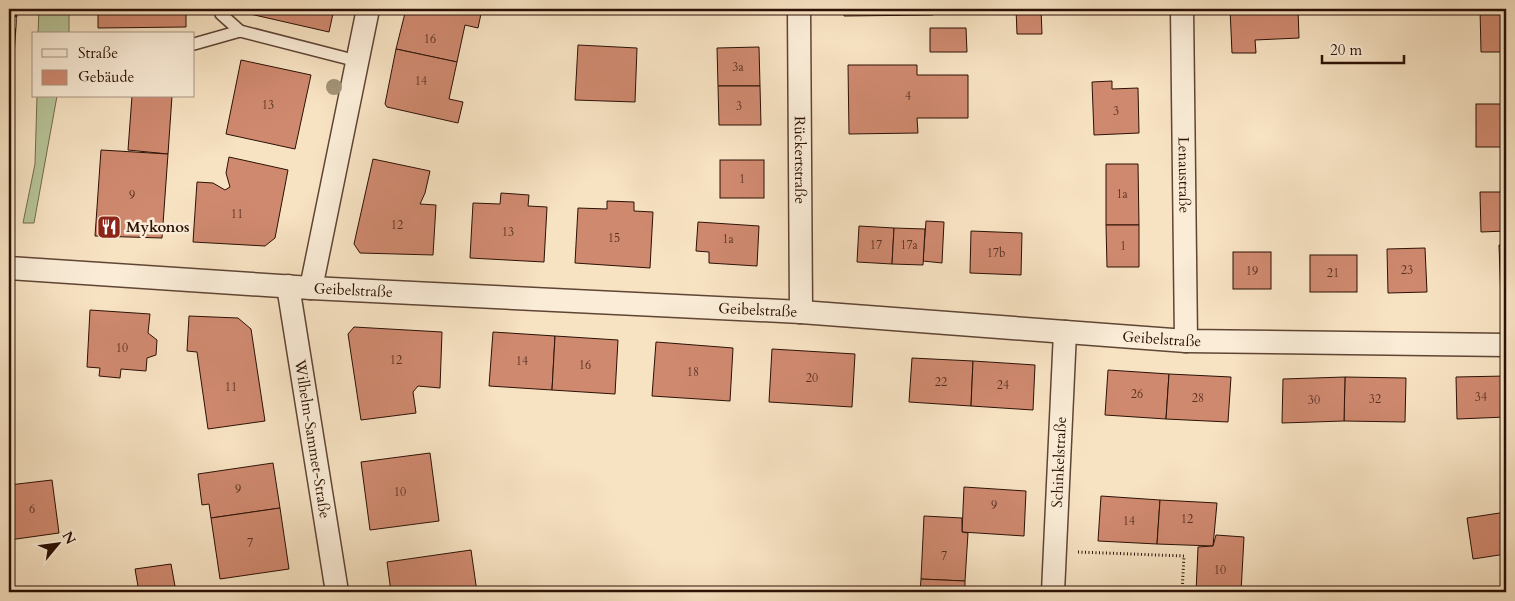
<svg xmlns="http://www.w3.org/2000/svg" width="1515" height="601" font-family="Cardo,serif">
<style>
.green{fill:#b7c498;stroke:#726a4e}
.building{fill:#cf896f;stroke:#2c1105}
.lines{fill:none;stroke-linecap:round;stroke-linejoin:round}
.lane-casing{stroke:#5f4534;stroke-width:14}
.street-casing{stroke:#5f4534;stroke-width:25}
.path{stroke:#2c1105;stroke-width:3;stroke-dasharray:1 2.5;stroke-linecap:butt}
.lane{stroke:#faecd7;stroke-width:11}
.street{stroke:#faecd7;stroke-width:22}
.rail-casing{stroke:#2c1105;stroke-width:5.5}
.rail{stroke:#faecd7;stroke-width:4;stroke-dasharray:11;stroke-linecap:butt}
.tree{fill:#a29276}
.labels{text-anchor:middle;stroke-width:5;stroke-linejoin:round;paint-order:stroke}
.number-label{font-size:12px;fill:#552f20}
.street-label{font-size:15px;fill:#2c1105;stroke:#faecd7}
.poi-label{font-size:15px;font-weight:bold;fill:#2c1105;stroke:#faecd7;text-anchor:start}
</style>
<rect width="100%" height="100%" fill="#f7e2c2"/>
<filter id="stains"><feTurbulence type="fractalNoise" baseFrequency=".004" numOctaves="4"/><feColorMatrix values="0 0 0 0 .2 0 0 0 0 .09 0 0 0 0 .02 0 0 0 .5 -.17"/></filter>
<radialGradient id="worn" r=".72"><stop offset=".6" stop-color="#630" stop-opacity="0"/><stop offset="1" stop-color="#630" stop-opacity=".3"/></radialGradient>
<g class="green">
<polygon points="39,9 69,9 69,34 38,34"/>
<polygon points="37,96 57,96 34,223 23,223 35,164"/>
</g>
<g class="building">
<polygon points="98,9 186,9 186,27 98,28"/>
<polygon points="251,9 334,9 329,32 250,14"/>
<polygon points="406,9 482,9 478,28 465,25 457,62 396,49"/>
<polygon points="844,9 933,9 933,15 844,16"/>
<polygon points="1016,9 1041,9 1042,34 1017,34"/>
<polygon points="1230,9 1298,9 1299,38 1255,40 1256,53 1232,53"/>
<polygon points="1409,9 1451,9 1451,14 1409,13"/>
<polygon points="1480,9 1506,9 1506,52 1481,52"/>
<polygon points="930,28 966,28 967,52 930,52"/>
<polygon points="578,45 637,48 635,102 575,100"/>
<polygon points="759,47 760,86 718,86 717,48"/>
<polygon points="396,49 457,62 449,99 463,102 458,123 387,107 385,104"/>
<polygon points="241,60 311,75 295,149 226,134"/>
<polygon points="848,65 917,65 917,75 968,75 968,118 917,118 918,133 849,134"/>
<polygon points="1112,81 1112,89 1138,88 1139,133 1094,135 1092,82"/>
<polygon points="718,86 760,86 761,125 719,125"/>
<polygon points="132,96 172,96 168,154 128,150"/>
<rect x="1476" y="104" width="30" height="43"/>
<polygon points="101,150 168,154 162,238 95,236"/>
<polygon points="229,157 288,170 275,238 265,246 193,242 197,182 213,183 225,190 230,187 226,173"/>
<polygon points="373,159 430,171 425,193 420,204 436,205 433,255 360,253 354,244"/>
<rect x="720" y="160" width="44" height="38"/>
<polygon points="1106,164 1138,164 1139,225 1106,225"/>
<polygon points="1480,192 1506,192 1506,231 1481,232"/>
<polygon points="501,193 529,195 528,206 547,207 544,262 470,258 473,203 500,204"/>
<polygon points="607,201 634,202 634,211 653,212 650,268 575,263 578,208 607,209"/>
<polygon points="926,221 944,222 942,263 923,261"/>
<polygon points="698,222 759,226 757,266 709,263 709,252 696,251"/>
<polygon points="1106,225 1139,225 1139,267 1107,267"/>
<polygon points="859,226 894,228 892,264 857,262"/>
<polygon points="894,228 925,229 923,265 892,264"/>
<polygon points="971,231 1022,233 1021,275 970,273"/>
<polygon points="1499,245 1506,245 1506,299 1501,300"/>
<polygon points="1425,248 1427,292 1388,293 1387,249"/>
<rect x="1233" y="252" width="38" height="37"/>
<rect x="1310" y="255" width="47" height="37"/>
<polygon points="90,310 150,314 148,333 157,340 156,355 147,358 146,371 121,369 120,378 99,376 100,368 87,367"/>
<polygon points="189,316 238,318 251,329 265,421 208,429 197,352 187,351"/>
<polygon points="354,327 442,332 440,388 418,386 413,392 416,413 361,420 348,334"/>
<polygon points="493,332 555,336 552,390 489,386"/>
<polygon points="555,336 618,340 615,394 552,390"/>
<polygon points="656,342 733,348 730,401 652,396"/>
<polygon points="772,349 855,354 852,407 769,402"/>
<polygon points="912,358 973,361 971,406 909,402"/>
<polygon points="973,361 1035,365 1033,410 971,406"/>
<polygon points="1108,370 1169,374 1166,419 1105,415"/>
<polygon points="1169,374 1231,377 1228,422 1166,419"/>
<polygon points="1506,376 1506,417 1457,419 1456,377"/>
<polygon points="1345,377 1406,378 1405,422 1344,421"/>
<polygon points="1345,377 1344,421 1282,423 1283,379"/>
<polygon points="430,453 439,521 370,530 361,462"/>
<polygon points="273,463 280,508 211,518 209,504 202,505 198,474"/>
<polygon points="52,480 59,533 9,540 9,485"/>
<polygon points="964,487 1026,491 1024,536 962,532"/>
<polygon points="1101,496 1160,500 1157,544 1098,541"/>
<polygon points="1160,500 1217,503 1213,546 1157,544"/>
<polygon points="280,508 289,569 220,579 211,518"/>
<polygon points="1506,512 1506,554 1473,559 1467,518"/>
<polygon points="924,516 962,518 962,532 968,533 965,581 921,579"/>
<polygon points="1216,535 1244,537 1241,592 1196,592 1198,547 1213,546"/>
<polygon points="471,550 477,592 391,592 387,562"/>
<polygon points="171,564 176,592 139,592 135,569"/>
<polygon points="921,579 965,581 965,592 920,592"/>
</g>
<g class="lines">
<g class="lane-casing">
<g id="lane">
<polyline points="222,9 221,14 240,31"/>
<polyline points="194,44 240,31 357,61"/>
</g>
</g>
<g class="street-casing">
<g id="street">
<path id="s1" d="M799,9L801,312"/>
<path id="s2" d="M1182,9L1186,341"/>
<path id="s3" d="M9,268L311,288L801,312L1186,341L1506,345"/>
<path id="s4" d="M288,286L337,592"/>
<polyline points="311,288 368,9"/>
<path id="s5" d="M1053,592L1065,332"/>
</g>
</g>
<polyline class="path" points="1078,552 1184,556 1182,592"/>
<use href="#lane" class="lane"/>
<use href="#street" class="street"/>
<g class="rail-casing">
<polyline id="rail" points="9,94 15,9"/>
</g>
<use href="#rail" class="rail"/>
</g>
<circle class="tree" cx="334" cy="87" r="8"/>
<defs>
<g id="restaurant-square" transform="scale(1.25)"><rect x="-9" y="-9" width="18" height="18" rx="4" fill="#8f2418" stroke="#faecd7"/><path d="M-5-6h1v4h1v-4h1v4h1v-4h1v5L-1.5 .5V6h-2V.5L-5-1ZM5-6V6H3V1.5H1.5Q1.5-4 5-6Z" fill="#fff"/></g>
</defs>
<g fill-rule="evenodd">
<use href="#restaurant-square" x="109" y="227"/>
</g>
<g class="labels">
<g class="number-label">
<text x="430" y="43">16</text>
<text x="738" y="71">3a</text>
<text x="421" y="85">14</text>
<text x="908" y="100">4</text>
<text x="268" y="109">13</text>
<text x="739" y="110">3</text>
<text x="1116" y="115">3</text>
<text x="742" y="183">1</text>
<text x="1122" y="198">1a</text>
<text x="132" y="199">9</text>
<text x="237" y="218">11</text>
<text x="397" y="229">12</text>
<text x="508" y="236">13</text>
<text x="614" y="242">15</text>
<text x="728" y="243">1a</text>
<text x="876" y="249">17</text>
<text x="909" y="249">17a</text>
<text x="1123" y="250">1</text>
<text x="996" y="257">17b</text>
<text x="1407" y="274">23</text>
<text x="1252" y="275">19</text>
<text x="1333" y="277">21</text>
<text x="122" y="352">10</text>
<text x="396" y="364">12</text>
<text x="522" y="365">14</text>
<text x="585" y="369">16</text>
<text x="693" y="376">18</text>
<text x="812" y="382">20</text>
<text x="941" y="386">22</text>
<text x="1003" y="389">24</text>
<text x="231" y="391">11</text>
<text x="1137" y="398">26</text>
<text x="1481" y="401">34</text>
<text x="1198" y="402">28</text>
<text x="1375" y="403">32</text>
<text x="1314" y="404">30</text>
<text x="238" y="493">9</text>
<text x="400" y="496">10</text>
<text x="994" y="509">9</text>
<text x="32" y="513">6</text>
<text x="1187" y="523">12</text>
<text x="1129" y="525">14</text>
<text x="250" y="547">7</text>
<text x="944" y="560">7</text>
<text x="1220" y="574">10</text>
</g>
<g class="street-label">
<text dy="5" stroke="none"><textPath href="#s1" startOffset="151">Rückertstraße</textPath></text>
<text dy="5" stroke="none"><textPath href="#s2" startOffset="166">Lenaustraße</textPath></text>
<text dy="5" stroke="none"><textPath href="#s3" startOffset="345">Geibelstraße</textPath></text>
<text dy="5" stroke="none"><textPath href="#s3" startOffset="750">Geibelstraße</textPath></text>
<text dy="5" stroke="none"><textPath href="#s3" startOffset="1155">Geibelstraße</textPath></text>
<text dy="5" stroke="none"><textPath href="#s4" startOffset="155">Wilhelm-Sammet-Straße</textPath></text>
<text dy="5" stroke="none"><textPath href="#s5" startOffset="130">Schinkelstraße</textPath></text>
</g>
<g class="poi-label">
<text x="126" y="232">Mykonos</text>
</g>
</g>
<rect width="1515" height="601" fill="none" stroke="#f7e2c2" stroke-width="30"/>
<rect x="10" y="10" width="1495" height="581" fill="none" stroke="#2c1105" stroke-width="2.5"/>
<rect x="15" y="15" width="1485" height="571" fill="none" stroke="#2c1105"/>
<rect x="32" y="32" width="162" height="65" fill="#faecd7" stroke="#a89483"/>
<rect x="42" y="49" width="25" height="8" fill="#faecd7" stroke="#a89483"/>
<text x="78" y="58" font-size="15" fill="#2c1105">Straße</text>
<rect x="42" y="70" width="25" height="15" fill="#cf896f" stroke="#a89483"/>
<text x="78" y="82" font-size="15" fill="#2c1105">Gebäude</text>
<g transform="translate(58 544) rotate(61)" stroke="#faecd7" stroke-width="4" paint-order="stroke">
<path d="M0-4L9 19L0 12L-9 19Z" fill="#2c1105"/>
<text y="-8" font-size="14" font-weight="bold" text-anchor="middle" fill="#2c1105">N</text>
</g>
<path d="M1322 55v8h82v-8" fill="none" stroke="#2c1105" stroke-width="2.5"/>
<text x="1330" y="55" font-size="15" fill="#2c1105" stroke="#faecd7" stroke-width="4" paint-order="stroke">20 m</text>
<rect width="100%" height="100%" filter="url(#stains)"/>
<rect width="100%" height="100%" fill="url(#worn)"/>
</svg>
